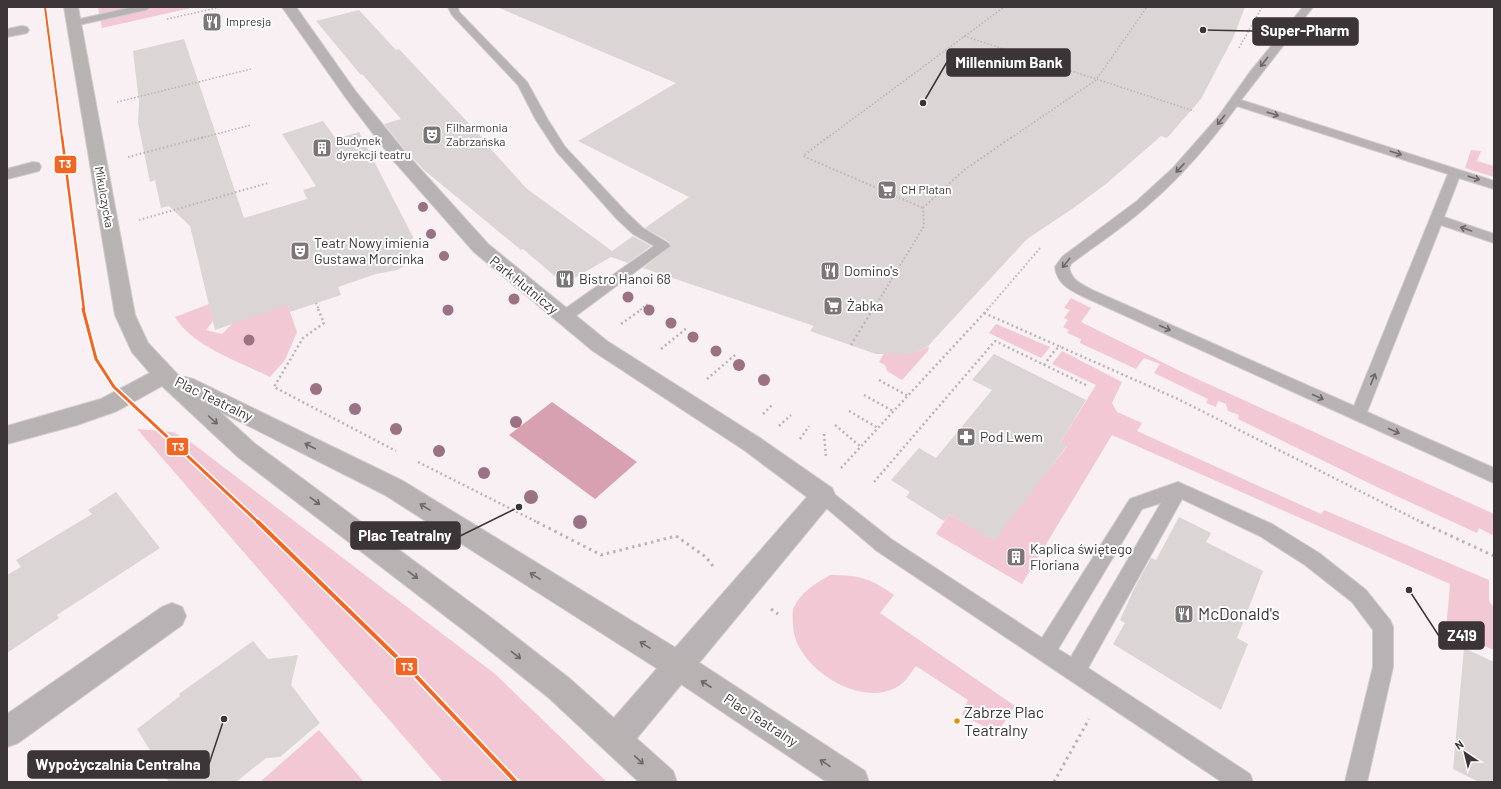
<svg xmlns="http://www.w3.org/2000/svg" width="1501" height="789" font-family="Barlow,sans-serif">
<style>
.green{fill:#f2c8d4}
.water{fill:#d8a1b2}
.building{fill:#dbd5d6}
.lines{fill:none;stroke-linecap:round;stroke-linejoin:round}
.lane-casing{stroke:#d1cbcd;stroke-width:2}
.street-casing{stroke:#d1cbcd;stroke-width:2}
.secondary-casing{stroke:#d1cbcd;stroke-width:2}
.path-far3{stroke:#b9b5b6;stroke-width:1.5;stroke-dasharray:1.5 2;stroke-linecap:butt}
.path-far2{stroke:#b9b5b6;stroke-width:2;stroke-dasharray:1.5 2.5;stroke-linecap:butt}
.path-far1{stroke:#b9b5b6;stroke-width:2.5;stroke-dasharray:2 3;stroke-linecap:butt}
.path{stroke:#b9b5b6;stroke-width:3;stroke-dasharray:2.5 4;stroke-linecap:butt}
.lane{fill:#b7b3b4;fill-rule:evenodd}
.street{fill:#b7b3b4;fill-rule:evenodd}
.secondary{fill:#b7b3b3;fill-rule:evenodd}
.tram-1-far3-casing{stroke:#fff;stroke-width:4}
.tram-1-far2-casing{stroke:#fff;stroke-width:5}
.tram-1-far1-casing{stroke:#fff;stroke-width:6}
.tram-1-casing{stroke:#fff;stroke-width:7}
.tram-1-far3{stroke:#f26522;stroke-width:2}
.tram-1-far2{stroke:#f26522;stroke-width:2.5}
.tram-1-far1{stroke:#f26522;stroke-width:3}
.tram-1{stroke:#f26522;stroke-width:4}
.tree{fill:#9b7283}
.oneway{stroke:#6d6769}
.bus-dot{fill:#db9508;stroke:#fff;stroke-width:1.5}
.labels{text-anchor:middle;stroke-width:4;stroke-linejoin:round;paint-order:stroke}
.far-poi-label{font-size:12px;fill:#3b3537;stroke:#fff;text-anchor:start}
.far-street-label{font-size:12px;fill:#3b3537;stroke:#fff}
.poi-label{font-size:14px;fill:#3b3537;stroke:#fff;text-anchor:start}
.street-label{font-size:14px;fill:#3b3537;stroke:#fff}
.near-bus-label{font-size:16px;fill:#3b3537;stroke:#fff;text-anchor:start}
.near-poi-label{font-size:17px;fill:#3b3537;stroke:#fff;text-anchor:start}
.leader{fill:none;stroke:#3b3537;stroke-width:1.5}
.callout-dot{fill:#3b3537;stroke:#fff;stroke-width:1.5}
.callout{fill:#3b3537;stroke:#3b3537;stroke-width:1.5}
.callout-label{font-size:15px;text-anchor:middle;font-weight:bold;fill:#fff}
.line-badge{stroke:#fff;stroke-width:1.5}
.badge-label{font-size:11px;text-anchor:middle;font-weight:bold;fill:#fff}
</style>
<rect width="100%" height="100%" fill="#f8f0f2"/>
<g class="green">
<polygon points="98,7 195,7 102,28"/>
<polygon points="1471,150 1481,151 1477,161 1494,166 1494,177 1465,168"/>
<polygon points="1071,298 1091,308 1081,322 1182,372 1494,514 1494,532 1492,535 1479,528 1477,533 1377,487 1238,419 1239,415 1228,411 1226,404 1218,401 1216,407 1206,403 1208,399 1154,373 1160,364 1144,358 1136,369 1080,343 1081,339 1067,333 1069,330 1063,327 1068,320 1064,318 1070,310 1064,308"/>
<path d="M287,303L297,332L285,360L270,377C240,362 192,346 175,317L209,304L213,321L206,330L222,334L232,324Z"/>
<polygon points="996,324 1050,347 1041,358 989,333"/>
<polygon points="929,346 928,351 902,380 887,371 885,365 879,362 886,350 918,352"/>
<polygon points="1062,351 1122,382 1112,403 1117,412 1142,423 1137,431 1321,514 1324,510 1489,580 1489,601 1494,608 1494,650 1446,630 1450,584 1112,435 1022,584 936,534 949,514 992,539 1067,447 1060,443 1096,385 1052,364"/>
<polygon points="137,429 172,432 188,440 495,674 607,782 443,782"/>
<path d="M830,575C859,575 870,578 894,595L880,613L1015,706L997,733L962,715L968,700L916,666C909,675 905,684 893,689C855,706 792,664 793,623C793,619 792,614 793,610C799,593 815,584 830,575Z"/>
<polygon points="319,730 364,782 260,782"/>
</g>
<polygon class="water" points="552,402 637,462 595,499 509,435"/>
<g class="building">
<polygon points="497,7 1245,7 1233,38 1201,99 1167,138 1161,136 1106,184 1072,209 1027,239 928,346 918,352 909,354 876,354 810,331 814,326 643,268 671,246 669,242 645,228 689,197 578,141 676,83"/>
<polygon points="359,10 396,50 399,49 491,147 490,148 526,188 612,251 633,236 651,246 628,263 611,257 564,284 523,249 521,250 424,170 406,151 384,124 401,119 363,75 360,74 316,21"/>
<polygon points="184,39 244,218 307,199 303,190 316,186 282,134 323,121 336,139 359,132 413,237 408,264 397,270 376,274 338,287 341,295 290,312 288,305 215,330 190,226 169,206 161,208 155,180 150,182 138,123 139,102 133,51"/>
<polygon points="994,354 1086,400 1060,443 1067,446 994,541 949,514 944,521 906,497 910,492 891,480 919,448 936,458 992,390 972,380"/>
<polygon points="116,492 160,548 57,615 59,618 7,653 7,575 21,567 16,560 92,514 88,510"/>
<polygon points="1179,517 1211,533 1206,542 1263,571 1237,638 1248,644 1221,710 1113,644 1125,623 1120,620 1134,589 1151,558 1156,560"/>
<polygon points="253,641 268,659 298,655 291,685 320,723 280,757 266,758 236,782 169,782 137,729 180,696 179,694"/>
<polygon points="1464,648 1494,662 1494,782 1479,782 1453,769"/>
</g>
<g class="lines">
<g class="lane-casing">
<g id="lane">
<polygon points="133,7 151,7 146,10 74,26 69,23 71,21"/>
<polygon points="448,7 458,7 459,12 527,82 548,120 565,147 627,213 643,228 668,243 670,246 569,321 564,322 559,321 557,317 559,313 654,246 633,234 617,219 557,152 536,120 518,85 452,15"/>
<path d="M1303,7H1313L1241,100L1494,181V189L1459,178L1444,217L1494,234V243L1441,225L1367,412L1494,468V483L1082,296C1068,289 1057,283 1055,267L1062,257L1137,201L1173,168L1218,117L1250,72ZM1237,106L1448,174L1354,406L1092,290C1081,284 1071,280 1069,267L1072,263C1097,244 1124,227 1147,206C1181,177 1211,142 1237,106Z"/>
<path d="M1178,482L1272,524L1319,553L1366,590L1390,620L1393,627V667L1367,782H1345L1373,667V630L1352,602L1305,565L1260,536L1182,499L1088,668L1250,774L1253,782H1222L877,551L817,500L814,495L817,490L823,488L829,490L891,539L1042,638L1130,499ZM1161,503L1071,657L1058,649L1142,509Z"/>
</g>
</g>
<g class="street-casing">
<g id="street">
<polygon points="282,7 296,7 356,92 405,152 488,244 607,341 760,438 832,488 835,495 832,502 627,750 616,754 605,750 601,739 605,728 807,497 744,450 593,351 474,252 393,160 346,98"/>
<polygon points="22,26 27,27 29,30 27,33 7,37 7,29"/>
<polygon points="33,162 39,163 41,167 39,171 7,179 7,169"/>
<polygon points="172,603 182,607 186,616 182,625 18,743 7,747 7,714 162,607"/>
</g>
</g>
<g class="secondary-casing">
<polygon id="secondary" points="64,7 78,7 135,315 148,343 181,378 185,377 193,379 403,481 689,656 865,771 869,782 827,782 669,676 385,495 219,411 254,443 494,620 569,678 673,771 677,782 639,782 549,698 474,638 238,457 162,386 117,411 77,425 7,444 7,426 101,399 150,373 132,352 115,315"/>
</g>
<g class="path-far3">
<polyline points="167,19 221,7"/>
<polyline points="964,36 1194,111"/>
<polyline points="1239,48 1262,7"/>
<polyline points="117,102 251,69"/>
<polyline points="201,138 251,125"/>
<polyline points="827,138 1004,7"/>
<polyline points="1011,138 1096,80 1147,7"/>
</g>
<g class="path-far2">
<polyline points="828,137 803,156 923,208"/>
<polyline points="128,157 204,137"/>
<polyline points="923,208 964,170 1012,137"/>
<polyline points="139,220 268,183"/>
<polyline points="316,303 319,310"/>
<polyline points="640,310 649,303"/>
<polyline points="873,310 924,226 923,208"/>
<polyline points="987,310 1041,247"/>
</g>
<g class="path-far1">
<polyline points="318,309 324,323 303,338 274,387 396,451"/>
<polyline points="984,313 1178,399 1423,523"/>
<polyline points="621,324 642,309"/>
<polyline points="851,345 873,309"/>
<polyline points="661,349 688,327"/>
<polyline points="1044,365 1055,350 1061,346"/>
<polyline points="707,379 735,355"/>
<polyline points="879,380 908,396"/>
<polyline points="864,395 893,411"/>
<polyline points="849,411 878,428"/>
<polyline points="763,414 773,404"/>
<polyline points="835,425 861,447"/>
<polyline points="779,426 791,415"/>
<polyline points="824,434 826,457"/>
<polyline points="800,439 809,426"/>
<polyline points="418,462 539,523"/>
<polyline points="841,468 988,309"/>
<polyline points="874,482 995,341 1088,386"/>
</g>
<g class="path">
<polyline points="537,522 601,555 676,536 706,557 715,569"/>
<polyline points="1421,522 1494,556"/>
<polyline points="771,609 778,614"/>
<polyline points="1054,782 1089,719"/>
</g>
<use href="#lane" class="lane"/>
<use href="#street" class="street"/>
<use href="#secondary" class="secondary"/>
<g class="tram-1-far3-casing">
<polyline id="tram-1-far3" points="45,7 62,138"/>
</g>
<g class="tram-1-far2-casing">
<polyline id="tram-1-far2" points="62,137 84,310"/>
</g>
<g class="tram-1-far1-casing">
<polyline id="tram-1-far1" points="83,309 96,359 114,387 259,523"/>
</g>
<g class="tram-1-casing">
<polyline id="tram-1" points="258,522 416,676 516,782"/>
</g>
<use href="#tram-1-far3" class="tram-1-far3"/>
<use href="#tram-1-far2" class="tram-1-far2"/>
<use href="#tram-1-far1" class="tram-1-far1"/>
<use href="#tram-1" class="tram-1"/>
</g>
<g class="tree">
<circle cx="423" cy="207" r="5"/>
<circle cx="431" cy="234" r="5"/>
<circle cx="444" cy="256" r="5"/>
<circle cx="628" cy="297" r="5.5"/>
<circle cx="514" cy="299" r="5.5"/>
<circle cx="448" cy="310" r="5.5"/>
<circle cx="649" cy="310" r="5.5"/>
<circle cx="671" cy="323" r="5.5"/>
<circle cx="693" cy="337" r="5.5"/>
<circle cx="249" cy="340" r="5.5"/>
<circle cx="716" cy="351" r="5.5"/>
<circle cx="739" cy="365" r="6"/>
<circle cx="764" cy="380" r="6"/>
<circle cx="316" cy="389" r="6"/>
<circle cx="355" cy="409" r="6"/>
<circle cx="516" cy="422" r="6"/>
<circle cx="396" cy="429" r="6"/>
<circle cx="439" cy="451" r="6"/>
<circle cx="484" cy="473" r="6"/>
<circle cx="531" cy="497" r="7"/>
<circle cx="580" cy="522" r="7"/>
</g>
<defs><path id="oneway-shaft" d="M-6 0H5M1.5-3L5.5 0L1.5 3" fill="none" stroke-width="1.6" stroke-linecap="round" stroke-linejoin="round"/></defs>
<g class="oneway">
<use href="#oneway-shaft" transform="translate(1264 62) rotate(129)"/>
<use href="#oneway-shaft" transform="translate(1273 114) rotate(18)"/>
<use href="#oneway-shaft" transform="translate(1221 120) rotate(129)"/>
<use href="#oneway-shaft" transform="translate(1396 153) rotate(18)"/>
<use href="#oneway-shaft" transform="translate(1180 168) rotate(133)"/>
<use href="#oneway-shaft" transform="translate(1474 178) rotate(18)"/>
<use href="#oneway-shaft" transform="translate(1466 229) rotate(-161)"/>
<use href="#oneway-shaft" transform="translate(1066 263) rotate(129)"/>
<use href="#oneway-shaft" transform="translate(1165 328) rotate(24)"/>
<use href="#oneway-shaft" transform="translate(1373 379) rotate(-68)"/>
<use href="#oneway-shaft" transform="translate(1318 397) rotate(24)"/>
<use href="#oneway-shaft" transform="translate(213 420) rotate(42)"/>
<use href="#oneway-shaft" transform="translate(1394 431) rotate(24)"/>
<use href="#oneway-shaft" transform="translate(310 446) rotate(-153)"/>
<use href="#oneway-shaft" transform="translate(315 501) rotate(37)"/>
<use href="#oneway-shaft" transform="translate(425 507) rotate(-148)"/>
<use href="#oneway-shaft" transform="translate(413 575) rotate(37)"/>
<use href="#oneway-shaft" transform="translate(535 576) rotate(-148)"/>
<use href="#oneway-shaft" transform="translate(645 645) rotate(-148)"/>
<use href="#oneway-shaft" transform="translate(516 655) rotate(38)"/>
<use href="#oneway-shaft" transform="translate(706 684) rotate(-147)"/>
<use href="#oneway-shaft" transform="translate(639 760) rotate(43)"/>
<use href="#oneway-shaft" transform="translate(825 763) rotate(-146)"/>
</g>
<defs>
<g id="restaurant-square" transform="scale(1)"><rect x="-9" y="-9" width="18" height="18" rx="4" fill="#7d7678" stroke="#fff"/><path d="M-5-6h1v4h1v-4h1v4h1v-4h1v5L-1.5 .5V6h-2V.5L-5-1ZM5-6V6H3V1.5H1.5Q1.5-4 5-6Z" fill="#fff"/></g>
<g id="theatre-square" transform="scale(1)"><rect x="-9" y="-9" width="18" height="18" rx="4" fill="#7d7678" stroke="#fff"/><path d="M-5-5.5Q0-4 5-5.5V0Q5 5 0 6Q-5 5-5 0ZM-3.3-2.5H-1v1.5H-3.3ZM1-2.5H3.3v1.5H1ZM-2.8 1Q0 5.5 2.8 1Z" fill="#fff"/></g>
<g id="building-square" transform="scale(1)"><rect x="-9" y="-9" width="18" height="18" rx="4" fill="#7d7678" stroke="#fff"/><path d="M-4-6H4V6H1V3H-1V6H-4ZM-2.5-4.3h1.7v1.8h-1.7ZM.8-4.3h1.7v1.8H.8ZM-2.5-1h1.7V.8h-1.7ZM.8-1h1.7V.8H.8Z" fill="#fff"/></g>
<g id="supermarket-square" transform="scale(1)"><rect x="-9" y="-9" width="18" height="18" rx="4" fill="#7d7678" stroke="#fff"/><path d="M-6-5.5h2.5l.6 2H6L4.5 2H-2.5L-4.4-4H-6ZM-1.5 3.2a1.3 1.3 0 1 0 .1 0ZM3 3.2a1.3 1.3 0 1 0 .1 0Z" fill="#fff"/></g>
<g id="pharmacy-square" transform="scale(1)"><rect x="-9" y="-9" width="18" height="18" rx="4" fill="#7d7678" stroke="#fff"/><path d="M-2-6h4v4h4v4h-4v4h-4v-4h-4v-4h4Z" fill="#fff"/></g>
</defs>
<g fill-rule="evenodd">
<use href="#restaurant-square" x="212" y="22"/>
<use href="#theatre-square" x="432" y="135"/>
<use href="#building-square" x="322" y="148"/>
<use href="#supermarket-square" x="887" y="190"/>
<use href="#theatre-square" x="300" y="251"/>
<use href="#restaurant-square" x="830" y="271"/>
<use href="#restaurant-square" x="565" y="279"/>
<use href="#supermarket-square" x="833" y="306"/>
<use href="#pharmacy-square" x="966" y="437"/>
<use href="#building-square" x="1016" y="557"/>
<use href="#restaurant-square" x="1184" y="614"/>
</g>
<circle class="bus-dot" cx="957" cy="721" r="3.5"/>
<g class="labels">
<g class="far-poi-label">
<text x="226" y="26">Impresja</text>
<text x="446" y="132">Filharmonia<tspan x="446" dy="14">Zabrzańska</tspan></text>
<text x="336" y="145">Budynek<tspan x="336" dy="14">dyrekcji teatru</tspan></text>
<text x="901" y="194">CH Platan</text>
</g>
<g class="far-street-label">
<text transform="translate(104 197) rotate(80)" y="4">Mikulczycka</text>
</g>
<g class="poi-label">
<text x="314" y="248">Teatr Nowy imienia<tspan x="314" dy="16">Gustawa Morcinka</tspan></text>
<text x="844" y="276">Domino's</text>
<text x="579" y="284">Bistro Hanoi 68</text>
<text x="847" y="311">Żabka</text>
<text x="980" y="442">Pod Lwem</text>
<text x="1030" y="554">Kaplica świętego<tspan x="1030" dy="16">Floriana</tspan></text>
</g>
<g class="street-label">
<text transform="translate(524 285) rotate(39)" y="5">Park Hutniczy</text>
<text transform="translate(214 399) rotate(26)" y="5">Plac Teatralny</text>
<text transform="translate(761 720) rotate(33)" y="5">Plac Teatralny</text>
</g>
<g class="near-bus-label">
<text x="964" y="718">Zabrze Plac<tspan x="964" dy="18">Teatralny</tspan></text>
</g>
<g class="near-poi-label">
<text x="1198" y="620">McDonald's</text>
</g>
</g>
<path class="leader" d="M1203 30L1253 31M923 103L947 62M519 507L460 536M1409 590L1439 636M224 719L209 764"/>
<g class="callout-dot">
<circle cx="1203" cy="30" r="4"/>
<circle cx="923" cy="103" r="4"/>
<circle cx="519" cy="507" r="4"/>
<circle cx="1409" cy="590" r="4"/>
<circle cx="224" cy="719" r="4"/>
</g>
<g class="callout">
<rect x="1253" y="18" width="105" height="27" rx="4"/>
<rect x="947" y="49" width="123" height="27" rx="4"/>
<rect x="351" y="522" width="109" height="27" rx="4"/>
<rect x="1439" y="622" width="45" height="27" rx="4"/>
<rect x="28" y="751" width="181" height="27" rx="4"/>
</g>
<g class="callout-label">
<text x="1305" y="36">Super-Pharm</text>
<text x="1009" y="68">Millennium Bank</text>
<text x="405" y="541">Plac Teatralny</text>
<text x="1462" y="641">Z419</text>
<text x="118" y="770">Wypożyczalnia Centralna</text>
</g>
<g class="line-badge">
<rect x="54" y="155" width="23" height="19" rx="4" fill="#f26522"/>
<rect x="166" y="437" width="23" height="19" rx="4" fill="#f26522"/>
<rect x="395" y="657" width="23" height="19" rx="4" fill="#f26522"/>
</g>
<g class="badge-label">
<text x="65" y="168">T3</text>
<text x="178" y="451">T3</text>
<text x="407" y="671">T3</text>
</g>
<rect width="1501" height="789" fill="none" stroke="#3b3537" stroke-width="16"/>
<g transform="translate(1465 753) rotate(325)" stroke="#ffffff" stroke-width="3" paint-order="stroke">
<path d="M0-3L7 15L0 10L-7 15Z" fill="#3b3537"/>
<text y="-6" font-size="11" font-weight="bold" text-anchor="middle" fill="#3b3537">N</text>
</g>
</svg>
